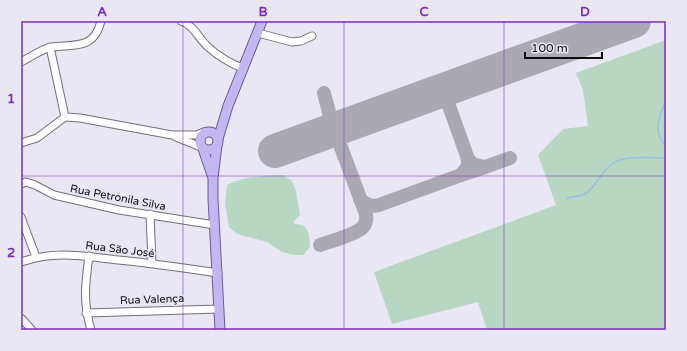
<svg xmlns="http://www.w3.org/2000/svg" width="687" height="351" font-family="'Varela Round',sans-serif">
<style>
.green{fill:#b7d7c2}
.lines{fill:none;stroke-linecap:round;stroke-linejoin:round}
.stream{stroke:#96bfe3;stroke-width:1.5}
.taxiway{stroke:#aaa9b2;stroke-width:14}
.runway{stroke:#aaa9b2;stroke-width:34}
.minor-casing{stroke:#716f79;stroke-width:9}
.major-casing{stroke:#6a5a9b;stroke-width:11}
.minor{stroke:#fff;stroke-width:7}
.major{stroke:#c4b6f0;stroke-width:9}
.grid{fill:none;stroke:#7b2cbf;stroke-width:1;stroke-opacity:0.55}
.labels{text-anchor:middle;stroke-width:3.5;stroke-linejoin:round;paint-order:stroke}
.street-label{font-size:11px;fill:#0c0b0f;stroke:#e9e7f3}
.neatline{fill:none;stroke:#7b2cbf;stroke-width:1.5}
.grid-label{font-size:13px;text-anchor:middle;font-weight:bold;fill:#7b2cbf}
</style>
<rect width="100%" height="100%" fill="#e9e7f3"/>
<g class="green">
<polygon points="666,40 666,330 487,330 478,302 392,324 374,272 556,205 538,155 563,129 588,126 583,90 576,73"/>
<path d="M282,175L292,181L296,191L300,215L293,222L295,224C310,225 309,234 310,247L303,255H294L282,252L267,242L237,234L229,227L225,204L227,185C244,176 264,176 282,175Z"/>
</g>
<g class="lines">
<g class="stream">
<path d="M666,102C663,105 663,109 661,113C656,126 656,135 666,146"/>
<path d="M567,198C572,197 580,196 585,194C596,187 601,172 612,164C624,155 649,158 663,158L666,156"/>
</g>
<g class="taxiway">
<path d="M429,95C437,95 442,96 448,103L450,92L457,85"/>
<polyline points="448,103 468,159 468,166 461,175 485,167 474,165 468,159"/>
<path d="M321,134C337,123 327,109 324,93"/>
<path d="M333,135L339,142C338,133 341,130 348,124"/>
<polyline points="485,167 510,158"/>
<path d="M360,199C366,205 371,207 379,205L461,175"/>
<path d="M320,245C329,242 356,234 362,228C366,224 367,219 366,214L339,142"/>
</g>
<polyline class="runway" points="275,151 634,21"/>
<g class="minor-casing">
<g id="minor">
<path d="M181,21C194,25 198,38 208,47C218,56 230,63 242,68"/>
<polyline points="258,33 292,42 301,41 312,36"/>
<polyline points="50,47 65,117"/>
<path d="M21,62C29,58 43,48 52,47C75,44 94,50 101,21"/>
<polyline points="65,117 80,118 172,135 197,135 204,132"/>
<polyline points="176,137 201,147"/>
<polyline points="21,143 37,138 65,117"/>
<polyline points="21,184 26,182 35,185 54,195 119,210 215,225"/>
<polyline points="150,214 152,263"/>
<polyline points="21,217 36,257"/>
<path d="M89,256C85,285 83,302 91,330"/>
<path d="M21,262C56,250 82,256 118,260C151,263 184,268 218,273"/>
<polyline points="86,313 219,309"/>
<polyline points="21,318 32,330"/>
</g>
</g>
<g class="major-casing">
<g id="major">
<circle cx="209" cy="141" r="9"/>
<polyline points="218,139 228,106 262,21"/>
<polyline points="217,145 213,178 213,199 220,330"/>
<polyline points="203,149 212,175"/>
</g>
</g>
<use href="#minor" class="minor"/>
<use href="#major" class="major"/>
</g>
<path class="grid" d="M183,21V330M344,21V330M504,21V330M21,176H666"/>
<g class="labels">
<g class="street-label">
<text transform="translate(118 197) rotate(11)" y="4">Rua Petronila Silva</text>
<text transform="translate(120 249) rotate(7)" y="4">Rua São José</text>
<text transform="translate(152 299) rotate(-2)" y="4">Rua Valença</text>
</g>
</g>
<rect width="687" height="351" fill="none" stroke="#e9e7f3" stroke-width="44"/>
<path d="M525 52v6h77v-6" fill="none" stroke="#0c0b0f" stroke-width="2"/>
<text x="531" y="52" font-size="12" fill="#0c0b0f" stroke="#e9e7f3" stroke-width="3" paint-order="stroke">100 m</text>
<rect x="22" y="22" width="643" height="307" class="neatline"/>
<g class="grid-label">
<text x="102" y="16">A</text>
<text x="263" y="16">B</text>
<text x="424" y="16">C</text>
<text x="585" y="16">D</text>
<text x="11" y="103">1</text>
<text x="11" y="257">2</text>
</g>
</svg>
